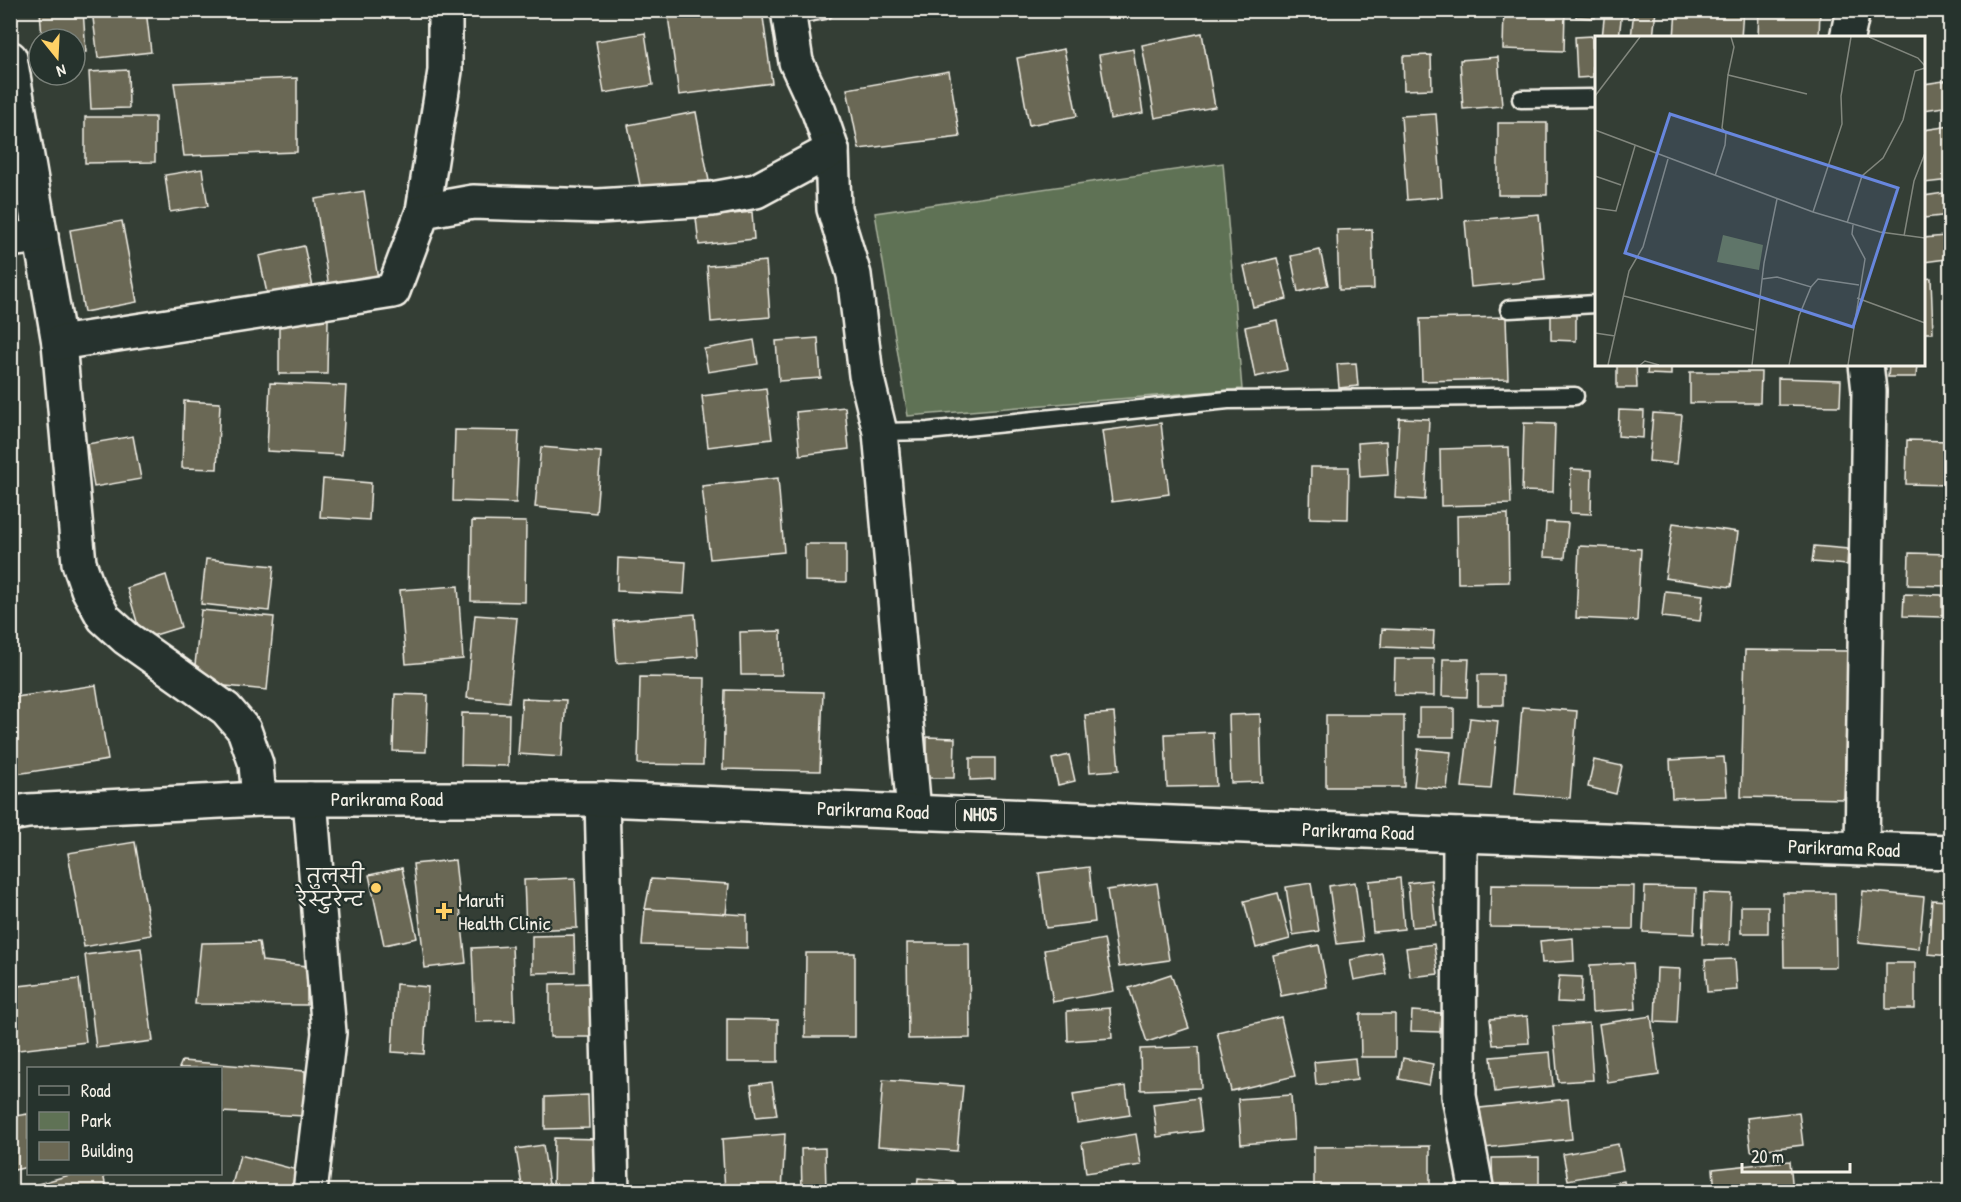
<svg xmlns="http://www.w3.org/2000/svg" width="1961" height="1202" font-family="'Patrick Hand','Playpen Sans Deva',sans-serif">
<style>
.green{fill:#5f7255;stroke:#aab29e;stroke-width:1.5}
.building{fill:#6b6854;stroke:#f4f1e8;stroke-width:1.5}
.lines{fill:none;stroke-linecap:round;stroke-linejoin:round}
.service-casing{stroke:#f4f1e8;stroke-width:21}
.minor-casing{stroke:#f4f1e8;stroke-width:38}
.primary-casing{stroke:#f4f1e8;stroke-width:38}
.service{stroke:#26332d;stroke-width:16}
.minor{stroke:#26332d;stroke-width:33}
.primary{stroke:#26332d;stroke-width:33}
.poi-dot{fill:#ffd166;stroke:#26332d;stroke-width:2}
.labels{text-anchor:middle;stroke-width:4.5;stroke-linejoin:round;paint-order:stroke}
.shield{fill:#26332d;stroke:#b6b8b0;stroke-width:1.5}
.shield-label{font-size:18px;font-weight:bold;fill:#f4f1e8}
.street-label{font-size:20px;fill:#f4f1e8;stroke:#26332d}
.poi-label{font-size:20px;fill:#f4f1e8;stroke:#26332d;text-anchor:end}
.inset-road{fill:none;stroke:#81867d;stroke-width:1.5}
.view{fill:#6887de;fill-opacity:0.15;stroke:#6887de;stroke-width:3}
.inset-edge{fill:none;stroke:#f4f1e8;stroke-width:3}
</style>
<rect width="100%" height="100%" fill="#343e35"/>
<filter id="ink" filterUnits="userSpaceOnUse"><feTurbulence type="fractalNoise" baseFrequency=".0167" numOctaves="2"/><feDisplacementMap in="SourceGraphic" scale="12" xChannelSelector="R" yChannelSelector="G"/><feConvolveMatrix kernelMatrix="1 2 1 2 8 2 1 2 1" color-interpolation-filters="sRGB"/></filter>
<g filter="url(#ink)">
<polygon class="green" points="1223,163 1242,389 908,416 875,213"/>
<g class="building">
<polygon points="40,10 83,10 86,52 75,53 75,39 42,39"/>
<polygon points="92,10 146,10 151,52 98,58"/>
<polygon points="707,10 762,10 772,83 679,95 668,16"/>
<polygon points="1454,10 1489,10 1489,11 1454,15"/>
<polygon points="1504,10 1565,10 1564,51 1503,49"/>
<polygon points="1576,10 1595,10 1595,18 1576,17"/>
<polygon points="1605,10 1622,10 1619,38 1602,38"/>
<polygon points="1634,10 1656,10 1653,38 1631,38"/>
<polygon points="1676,10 1743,10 1741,38 1674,38"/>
<polygon points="1759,10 1820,10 1819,38 1758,38"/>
<polygon points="645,33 653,85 604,93 596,41"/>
<polygon points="1202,33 1215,107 1155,118 1142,45"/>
<polygon points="1592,36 1593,77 1577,78 1575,37"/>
<polygon points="1064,49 1077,116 1029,125 1017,58"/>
<polygon points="1133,49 1143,113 1110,119 1099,55"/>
<polygon points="1431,55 1432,89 1404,90 1403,56"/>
<polygon points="1498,57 1502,106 1463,109 1460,60"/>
<polygon points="128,70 129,108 91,109 89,72"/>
<polygon points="949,71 960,137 859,149 847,89"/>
<polygon points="297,78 297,152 184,156 174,83"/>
<polygon points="1950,80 1950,106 1924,110 1924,84"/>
<polygon points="696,112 709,181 642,195 628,125"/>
<polygon points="1436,114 1442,197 1407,200 1401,116"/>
<polygon points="85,117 155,117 155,162 85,163"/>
<rect x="1498" y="123" width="49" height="72"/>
<polygon points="1950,126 1950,180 1924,183 1924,130"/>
<polygon points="202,169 208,206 170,212 165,175"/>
<polygon points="364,191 378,279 329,287 315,199"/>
<polygon points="1950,192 1950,215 1924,218 1924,196"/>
<polygon points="752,212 754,239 699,245 696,218"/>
<polygon points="1539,214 1545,280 1471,287 1465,221"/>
<polygon points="122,221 137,302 84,312 70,230"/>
<polygon points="1372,229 1374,289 1339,290 1337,230"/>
<polygon points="1944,236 1946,259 1924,262 1924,238"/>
<polygon points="304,246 313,287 268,298 259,256"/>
<polygon points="1320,250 1328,285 1298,292 1291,256"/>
<polygon points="1277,258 1287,299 1253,307 1244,266"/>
<polygon points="766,261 770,317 711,322 707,266"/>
<polygon points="1931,278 1933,333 1924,333 1924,279"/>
<polygon points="1551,315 1576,315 1576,341 1551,340"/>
<polygon points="1506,317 1508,379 1422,381 1420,319"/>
<polygon points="279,319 328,319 327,374 279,374"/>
<polygon points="1277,320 1287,370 1255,377 1245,327"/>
<polygon points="818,338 821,378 779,381 776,341"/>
<polygon points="754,340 758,364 708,372 704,349"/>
<polygon points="1356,363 1358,386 1339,388 1337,364"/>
<polygon points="1617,364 1636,364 1637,388 1617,388"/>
<polygon points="1648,364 1671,364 1671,375 1647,374"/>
<polygon points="1889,364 1917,364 1916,377 1888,377"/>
<polygon points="1690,372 1761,372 1760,403 1690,403"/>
<polygon points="1778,378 1841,380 1840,406 1778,405"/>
<polygon points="270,383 346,386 342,455 267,451"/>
<polygon points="766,388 772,439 708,447 702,396"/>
<polygon points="184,401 220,403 217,469 182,468"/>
<polygon points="845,407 849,449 800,455 796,412"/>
<polygon points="1619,410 1644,411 1643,438 1618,436"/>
<polygon points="1653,413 1682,415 1677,464 1649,461"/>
<polygon points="1399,418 1429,419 1425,500 1395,498"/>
<polygon points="1161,423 1169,494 1112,502 1102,431"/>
<polygon points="1524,423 1555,424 1553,492 1522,491"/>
<polygon points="455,430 519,431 516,503 453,501"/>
<polygon points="133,436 141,479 94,487 87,444"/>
<polygon points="1907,440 1950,441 1950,485 1906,484"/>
<polygon points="1386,441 1388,475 1360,477 1358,443"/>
<polygon points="541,447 601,452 596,513 535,507"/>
<polygon points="1509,447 1511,504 1441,506 1440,449"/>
<polygon points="1311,467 1349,467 1348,519 1310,518"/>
<polygon points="1571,469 1592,470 1591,514 1570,513"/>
<polygon points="778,478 784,552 710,559 702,486"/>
<polygon points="323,479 371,483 369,520 320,517"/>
<rect x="1947" y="501" width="3" height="33"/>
<polygon points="1508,514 1509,582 1458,583 1457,516"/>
<polygon points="472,521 526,522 525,602 471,601"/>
<polygon points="1546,522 1568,523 1565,558 1544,557"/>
<polygon points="1673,523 1738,532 1731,587 1665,578"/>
<polygon points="805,544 846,544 846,582 805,581"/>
<polygon points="1579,546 1641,549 1637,621 1576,618"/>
<polygon points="1814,546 1848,549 1847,565 1812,562"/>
<polygon points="1909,553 1950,554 1950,586 1908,585"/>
<polygon points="618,558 686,562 684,594 617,591"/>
<polygon points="206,559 274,566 269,611 201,604"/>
<polygon points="166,575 181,627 142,639 127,588"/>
<polygon points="458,586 463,659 406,664 400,590"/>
<polygon points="1665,591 1703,595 1700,621 1662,617"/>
<polygon points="1904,594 1942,595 1942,617 1903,616"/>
<polygon points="201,610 274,617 267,690 193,683"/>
<polygon points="695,614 698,657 617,663 614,621"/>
<polygon points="475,615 517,618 509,702 467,698"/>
<polygon points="1382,629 1434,631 1433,649 1381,647"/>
<polygon points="781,631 782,675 741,675 740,632"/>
<polygon points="1745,650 1848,651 1844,799 1741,797"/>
<polygon points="1395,659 1434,659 1434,696 1394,695"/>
<polygon points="1443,659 1469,659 1467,697 1442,696"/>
<rect x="1478" y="675" width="25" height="30"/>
<polygon points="640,677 705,678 703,765 638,764"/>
<polygon points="96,685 108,760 10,775 10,698"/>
<polygon points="725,690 823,692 820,771 723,769"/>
<polygon points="395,694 428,695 426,752 393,751"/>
<polygon points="522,698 566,700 562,757 518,754"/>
<polygon points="1948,702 1950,702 1950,751 1947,751"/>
<polygon points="1522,707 1577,711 1570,798 1515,794"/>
<rect x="1419" y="708" width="35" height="29"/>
<polygon points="462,713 509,714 508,766 461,765"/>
<polygon points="1114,713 1119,770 1090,772 1085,715"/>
<polygon points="1260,714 1262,782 1231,783 1229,715"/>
<rect x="1326" y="715" width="78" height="72"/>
<polygon points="1470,718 1498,721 1491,789 1462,787"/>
<polygon points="1213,732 1216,786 1167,787 1165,734"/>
<polygon points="927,737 955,738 954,778 927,778"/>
<polygon points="1418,749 1451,752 1447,789 1414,786"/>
<polygon points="1069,755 1075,781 1058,785 1052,759"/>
<polygon points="1724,757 1727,796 1672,798 1670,760"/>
<polygon points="970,758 995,758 995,779 970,780"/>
<polygon points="1594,760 1622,766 1616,794 1588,787"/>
<polygon points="1947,761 1950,761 1950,802 1946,802"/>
<polygon points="135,842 151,935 84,947 68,853"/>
<polygon points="455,860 466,963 425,968 413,864"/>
<polygon points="1089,867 1095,922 1046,928 1039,873"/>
<polygon points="402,868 417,938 384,945 369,875"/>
<polygon points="575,878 577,928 526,930 524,880"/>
<polygon points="1400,878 1404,929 1373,932 1369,881"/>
<polygon points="651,879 729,884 726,914 645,909"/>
<polygon points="1431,880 1436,925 1412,927 1408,883"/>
<polygon points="1355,882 1363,941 1337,944 1329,886"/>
<polygon points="1157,883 1169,960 1119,967 1107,890"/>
<polygon points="1311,883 1319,931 1293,935 1286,887"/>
<polygon points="1491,885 1634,886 1633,929 1490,927"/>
<polygon points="1645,887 1696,888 1694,934 1643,932"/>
<polygon points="1863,891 1924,897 1919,949 1858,943"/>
<polygon points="1278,893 1290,939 1256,948 1244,901"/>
<polygon points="1704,893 1731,894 1729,945 1702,944"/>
<polygon points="1783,893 1835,893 1836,967 1784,967"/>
<polygon points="1932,900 1950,901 1950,956 1928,954"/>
<rect x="1741" y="906" width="27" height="27"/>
<polygon points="645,909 747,915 747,948 642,945"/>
<polygon points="574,935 575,972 532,973 532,936"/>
<polygon points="1573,938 1574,961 1542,963 1540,941"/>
<polygon points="1104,939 1114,991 1053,1002 1044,950"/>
<polygon points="259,942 262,961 307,966 307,1005 195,1004 201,943"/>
<polygon points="907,943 969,943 970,1038 908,1039"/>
<polygon points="1434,944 1438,974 1410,977 1406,948"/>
<polygon points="1319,945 1327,987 1281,996 1273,955"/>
<polygon points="512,946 515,1021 475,1022 472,948"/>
<polygon points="141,948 153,1041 96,1048 85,955"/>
<polygon points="806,953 855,953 855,1037 805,1037"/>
<polygon points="1382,953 1386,974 1354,980 1350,960"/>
<polygon points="1735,959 1737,990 1707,992 1705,960"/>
<polygon points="1633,963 1636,1009 1592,1012 1590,965"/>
<rect x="1886" y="963" width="29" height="46"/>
<polygon points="1657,968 1680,969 1677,1023 1655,1022"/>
<polygon points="1171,974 1189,1028 1147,1042 1129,988"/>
<polygon points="1559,976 1582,977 1581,1003 1557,1002"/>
<polygon points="79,979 86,1042 10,1051 10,987"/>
<polygon points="597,983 597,1037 550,1037 550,984"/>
<polygon points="396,984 428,987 424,1054 392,1052"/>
<polygon points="1110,1008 1112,1038 1068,1041 1067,1011"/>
<polygon points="1412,1011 1441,1013 1440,1032 1411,1031"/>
<polygon points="1360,1014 1395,1014 1395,1057 1361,1057"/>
<polygon points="1527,1016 1529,1043 1493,1045 1490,1019"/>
<polygon points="1651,1016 1659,1075 1608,1083 1599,1024"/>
<polygon points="1281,1017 1295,1076 1231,1091 1217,1032"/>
<polygon points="727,1019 778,1020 778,1062 727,1062"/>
<polygon points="1589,1023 1593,1080 1558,1082 1553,1026"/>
<polygon points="1199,1047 1201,1088 1141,1090 1140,1049"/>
<polygon points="1550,1052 1553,1086 1495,1092 1491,1057"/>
<polygon points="1355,1058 1357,1080 1316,1085 1314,1062"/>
<polygon points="1403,1058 1433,1064 1429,1085 1399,1079"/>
<polygon points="182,1061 305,1071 305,1116 220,1112 220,1068 179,1068"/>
<polygon points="883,1080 963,1086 957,1151 878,1146"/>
<polygon points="772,1082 777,1115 756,1117 751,1085"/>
<polygon points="1126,1086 1130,1115 1077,1123 1073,1094"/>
<polygon points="588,1095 589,1128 545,1129 545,1097"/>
<polygon points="1291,1095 1294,1140 1241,1144 1238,1099"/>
<polygon points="1198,1098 1202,1131 1157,1137 1153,1104"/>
<polygon points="1568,1099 1572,1139 1484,1148 1480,1108"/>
<polygon points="1799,1112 1803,1145 1751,1151 1747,1118"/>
<polygon points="28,1114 28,1167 10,1171 10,1117"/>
<polygon points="785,1134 782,1192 725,1192 722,1139"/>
<polygon points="1136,1134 1141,1165 1086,1173 1082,1143"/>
<polygon points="554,1138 600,1139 599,1192 553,1192"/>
<polygon points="1618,1144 1623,1170 1568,1180 1563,1154"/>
<polygon points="543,1145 550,1191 523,1192 516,1149"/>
<polygon points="1430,1146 1430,1192 1314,1192 1314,1147"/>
<polygon points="825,1148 826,1192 802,1192 801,1149"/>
<polygon points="240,1155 297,1170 292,1192 230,1192"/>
<polygon points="1539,1157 1539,1191 1493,1192 1492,1158"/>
<polygon points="1790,1161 1793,1192 1715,1192 1713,1169"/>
<polygon points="73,1174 103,1174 107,1192 10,1192"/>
<polygon points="918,1178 954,1182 953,1192 917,1192"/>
<polygon points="1624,1181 1626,1192 1561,1192"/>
<polygon points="979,1187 1032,1190 1032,1192 979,1192"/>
</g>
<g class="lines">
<g class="service-casing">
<g id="service">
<polyline points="789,16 825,10"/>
<polyline points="1521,99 1596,98"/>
<polyline points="1509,309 1596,304"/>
<polyline points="880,432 928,431 1228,400 1575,396"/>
</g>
</g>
<g class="minor-casing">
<g id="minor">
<polyline points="788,10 796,62 819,112 832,150 834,209 854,275 866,375 880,432 914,812"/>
<polyline points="1847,38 1853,10"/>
<polyline points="10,58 59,343 79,563 88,589 104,618 126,638 226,709 244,730 256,764 259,799"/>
<polyline points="423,211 445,71 445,10"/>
<polyline points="10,240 41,236"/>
<polyline points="59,343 393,291 423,211 473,202 598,206 712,199 756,191 832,150"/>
<polyline points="310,799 329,1033 310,1192"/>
<polyline points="602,799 612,1192"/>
<polyline points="1460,835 1459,1096 1477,1192"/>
<polyline points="1862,848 1869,391 1866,364"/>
</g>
</g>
<g class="primary-casing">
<polyline id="primary" points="10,814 28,811 259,799 602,799 1460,835 1950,852"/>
</g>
<use href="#service" class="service"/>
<use href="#minor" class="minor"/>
<use href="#primary" class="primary"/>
</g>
</g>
<g class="poi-dot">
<circle cx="376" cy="888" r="6"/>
<path d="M441 902h6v6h6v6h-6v6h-6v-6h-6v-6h6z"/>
</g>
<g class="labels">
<rect class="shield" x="956" y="800" width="48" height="30" rx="4.5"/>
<g class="shield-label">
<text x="980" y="821">NH05</text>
</g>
<g class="street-label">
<text x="387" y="806">Parikrama Road</text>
<text transform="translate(873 810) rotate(2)" y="7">Parikrama Road</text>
<text transform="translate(1358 831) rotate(2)" y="7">Parikrama Road</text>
<text transform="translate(1844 848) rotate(2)" y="7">Parikrama Road</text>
</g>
<g class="poi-label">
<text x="364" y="883">तुलसी<tspan x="364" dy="23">रेस्टुरेन्ट</tspan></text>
<text x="458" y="907" text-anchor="start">Maruti<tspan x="458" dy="23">Health Clinic</tspan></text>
</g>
</g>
<g transform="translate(1595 36)">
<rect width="330" height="330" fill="#343e35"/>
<path d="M128,199L168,209L164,234L122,226Z" fill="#5f7255"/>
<path class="inset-road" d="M274,1L323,22L330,30M133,39L139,11L136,1M0,60L45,1M0,94L218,176L285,196L330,202M0,140L26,149M120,140L130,109L131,97L127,92L133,39L212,58M0,172L21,175L40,110M218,176L247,88L246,60L256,1M252,187L267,140L288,122L308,84L320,35L330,32M309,200L319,145L330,117M167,243L182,241L216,251L223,243L264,249M29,260L159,294M262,262L330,287M0,297L20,300M330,297V322M13,329L34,235L48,211L73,123M45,329L50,325L64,329M157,329L169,227L182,163M194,329L204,280L216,251M253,329L270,223L257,198L258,189"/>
<path class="view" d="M75,78L303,152L258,291L30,217Z"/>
<rect width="330" height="330" class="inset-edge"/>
</g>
<rect width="1961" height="1202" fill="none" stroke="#26332d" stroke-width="36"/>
<rect x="18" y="18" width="1925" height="1166" fill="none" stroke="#f4f1e8" stroke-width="2" filter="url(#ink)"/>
<rect x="27" y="1067" width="195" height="108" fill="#26332d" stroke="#787f78" stroke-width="1.5"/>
<rect x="39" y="1086" width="30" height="9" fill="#26332d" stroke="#787f78" stroke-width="1.5"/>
<text x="81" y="1097" font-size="18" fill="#f4f1e8">Road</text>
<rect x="39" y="1112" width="30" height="18" fill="#5f7255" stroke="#787f78" stroke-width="1.5"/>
<text x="81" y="1127" font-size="18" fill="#f4f1e8">Park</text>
<rect x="39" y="1142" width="30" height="18" fill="#6b6854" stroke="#787f78" stroke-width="1.5"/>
<text x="81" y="1157" font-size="18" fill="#f4f1e8">Building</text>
<g transform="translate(57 57) rotate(162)"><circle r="28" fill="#26332d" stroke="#787f78" stroke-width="1.5"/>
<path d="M0-4.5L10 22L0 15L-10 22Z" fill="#ffd166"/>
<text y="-9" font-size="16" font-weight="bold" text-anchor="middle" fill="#f4f1e8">N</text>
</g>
<path d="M1742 1163v9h108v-9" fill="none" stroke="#f4f1e8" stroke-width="3"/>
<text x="1751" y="1163" font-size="18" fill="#f4f1e8" stroke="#26332d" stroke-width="4.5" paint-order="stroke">20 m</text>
</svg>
